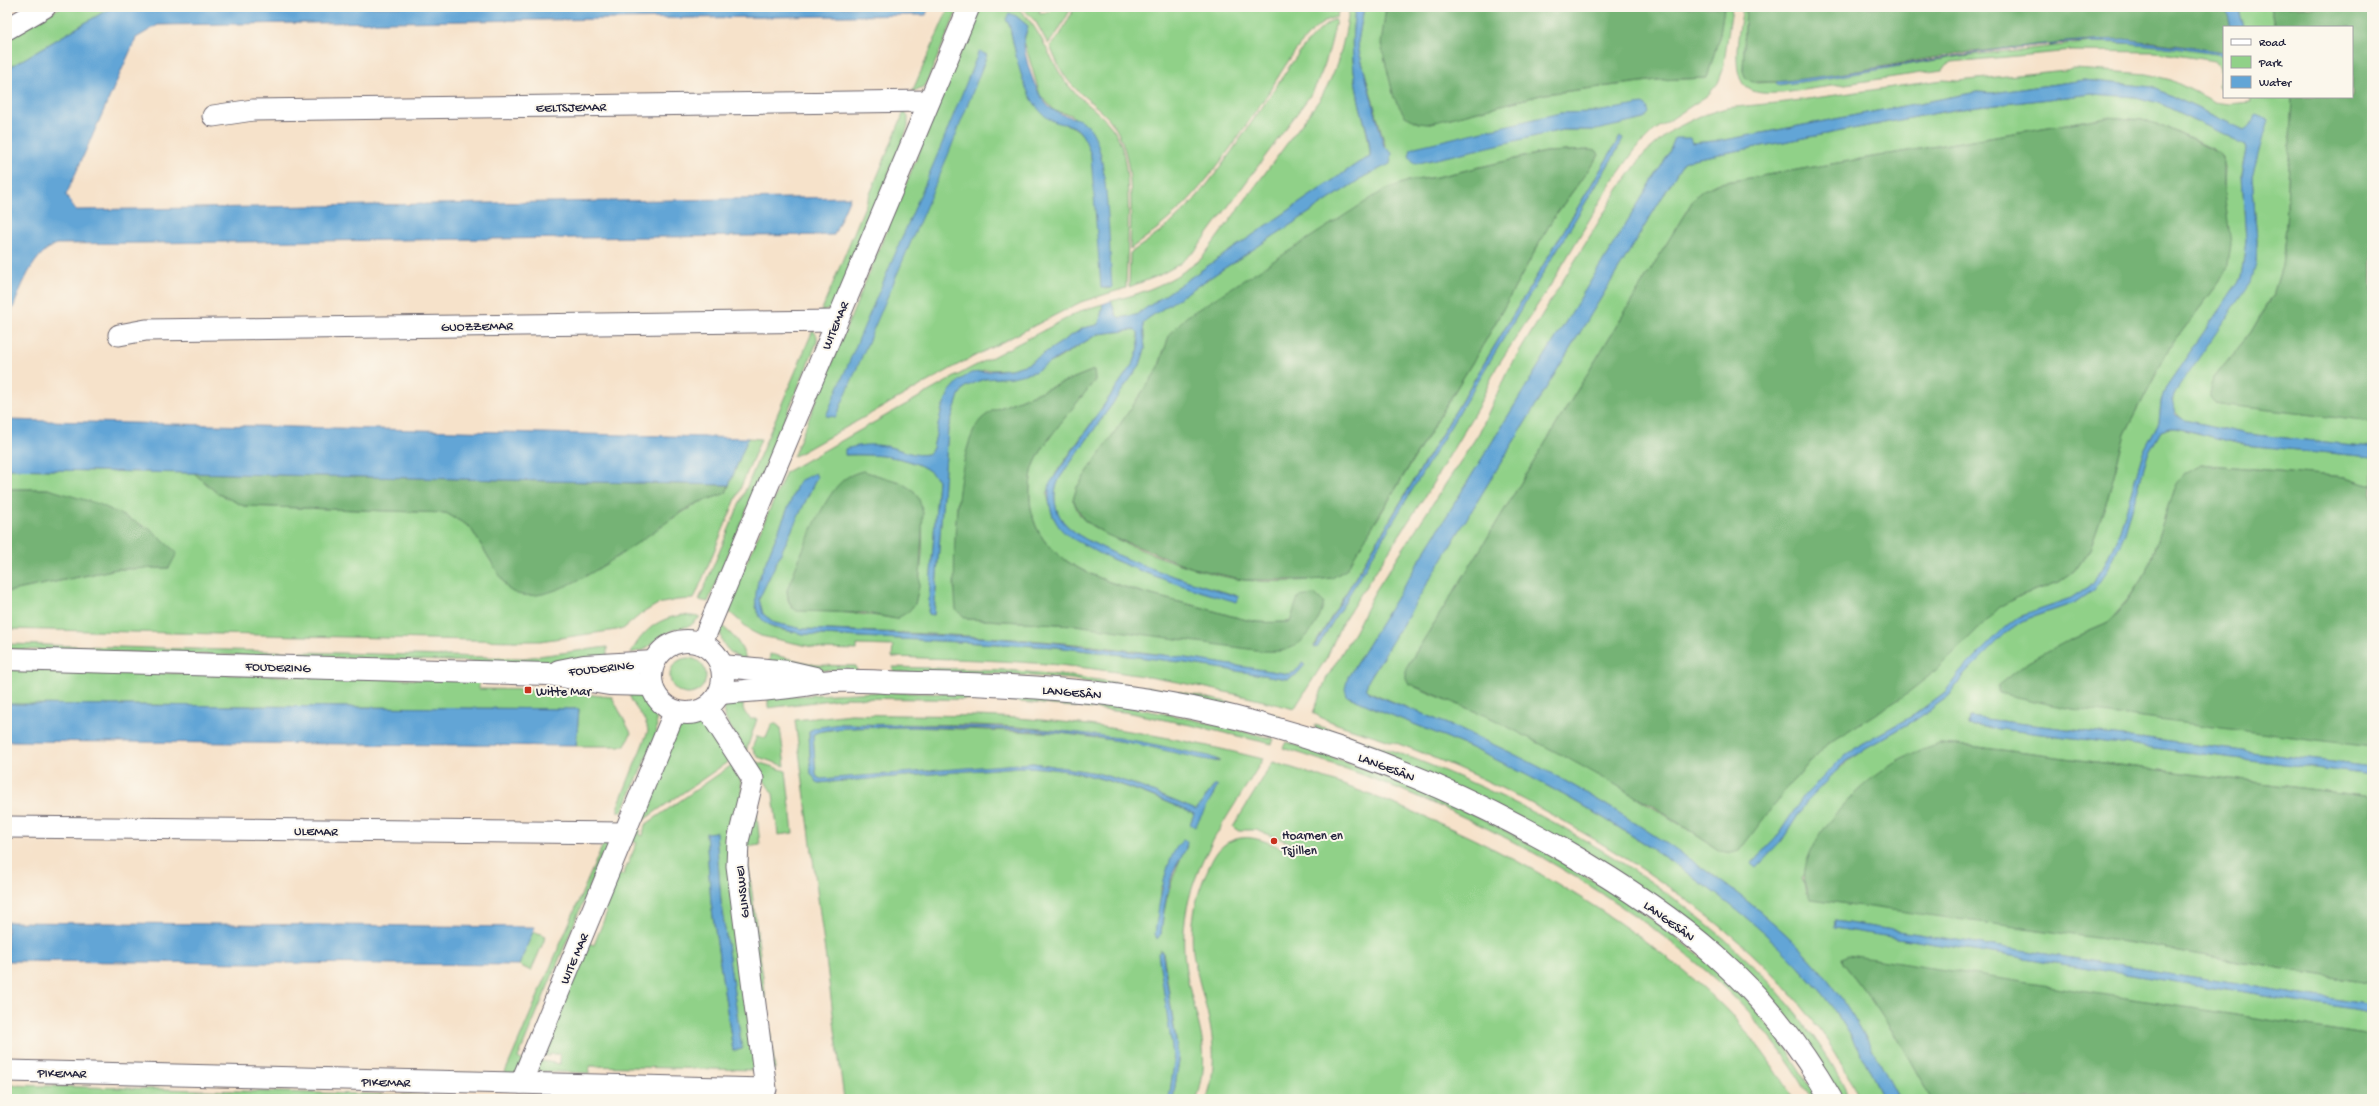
<svg xmlns="http://www.w3.org/2000/svg" width="2379" height="1106" font-family="'Gochi Hand',sans-serif">
<style>
.green{fill:#90d188;stroke:#597a62;fill-rule:evenodd}
.forest{fill:#74b374;stroke:#4b6a58}
.water{fill:#62a5d6;stroke:#426488}
.lines{fill:none;stroke-linecap:round;stroke-linejoin:round}
.street-casing{stroke:#6c656d;stroke-width:23}
.secondary-casing{stroke:#6c656d;stroke-width:24}
.street{stroke:#fff;stroke-width:21}
.secondary{stroke:#fff;stroke-width:22}
.poi-dot{fill:#c8321e;stroke:#fbf7ec;stroke-width:1.5}
.labels{text-anchor:middle;stroke-width:4;stroke-linejoin:round;paint-order:stroke}
.street-label{font-size:13px;fill:#22223b;stroke:#fbf7ec}
.poi-label{font-size:13px;fill:#22223b;stroke:#fbf7ec;text-anchor:start}
</style>
<rect width="100%" height="100%" fill="#fbf7ec"/>
<filter id="ink" filterUnits="userSpaceOnUse"><feTurbulence type="fractalNoise" baseFrequency=".025" numOctaves="2"/><feDisplacementMap in="SourceGraphic" scale="8" xChannelSelector="R" yChannelSelector="G"/><feConvolveMatrix kernelMatrix="1 2 1 2 8 2 1 2 1" color-interpolation-filters="sRGB"/></filter>
<filter id="wash" filterUnits="userSpaceOnUse"><feTurbulence type="fractalNoise" baseFrequency=".012" numOctaves="4" result="noise"/><feDisplacementMap in="SourceGraphic" scale="16" xChannelSelector="R" yChannelSelector="G"/><feGaussianBlur stdDeviation="0.9" result="paint"/><feColorMatrix in="noise" values="0 0 0 0 0 0 0 0 0 0 0 0 0 0 0 0 0 1.4 0 .05"/><feComposite in="paint" operator="in"/></filter>
<g filter="url(#wash)">
<rect width="100%" height="100%" fill="#f6e2ca"/>
<g class="green">
<polygon points="61,7 112,7 7,69 7,38"/>
<polygon points="949,7 959,7 925,86 912,92"/>
<path d="M979,7H1016C1042,28 1048,59 1068,85C1081,102 1102,112 1115,132C1135,161 1127,251 1126,288L1081,302L963,362L793,457ZM1009,14L1016,16L1028,26L1024,41L1040,95L1055,111L1072,115L1101,154L1111,288L1105,289L1091,156C1086,138 1081,127 1061,123C1055,121 1050,120 1045,116C1027,100 1009,38 1009,14Z"/>
<polygon points="1021,7 1041,7 1039,13 1050,12 1052,7 1072,7 1057,33 1048,44 1036,22"/>
<path d="M1075,7H1339L1337,17C1326,18 1312,31 1305,39C1290,56 1279,76 1267,95C1246,125 1225,158 1201,186C1180,211 1157,230 1130,249C1131,210 1136,150 1109,119C1098,106 1082,97 1071,84C1062,74 1055,59 1050,46L1060,35Z"/>
<path d="M1350,7H1356C1349,40 1353,73 1360,106C1364,123 1370,140 1370,157L1358,163L1136,315L1120,318L1116,315L1111,301C1145,293 1174,281 1202,258L1320,99C1340,65 1343,45 1350,7Z"/>
<path d="M1364,7H1386L1385,11L1427,124L1545,94L1657,80L1707,78L1720,34L1724,7H1732L1723,70L1718,83L1708,95L1655,130L1635,150L1610,185L1550,286L1496,368L1478,407L1427,493L1360,595L1340,627L1327,657L1294,709C1217,688 1139,673 1059,665C1004,660 948,659 892,657L893,646L857,645V650L822,649L761,636L751,631L726,609L786,472L967,370L1083,310L1103,304L1100,321L1097,325L1083,328L1028,364L1011,369L984,370L950,391L942,408L933,448L929,454L916,455L887,446L845,455C872,454 921,455 938,480L928,614L934,615L948,429L959,395L965,387L974,382L984,379L1012,377L1056,360L1098,334L1134,330L1138,332L1139,348L1134,362L1056,473L1047,494L1053,517L1066,534L1114,560L1151,575L1238,596C1192,582 1144,569 1101,547C1091,542 1080,537 1072,530C1054,517 1050,494 1061,476L1140,365L1145,349L1143,323L1147,319L1365,176L1390,163L1359,51L1358,42ZM1596,112V130H1562L1512,141L1560,113ZM1620,137L1623,138L1616,152L1316,648L1314,646ZM1590,150L1599,155L1552,220L1486,340L1377,520L1332,578C1304,581 1272,583 1244,580C1207,576 1114,544 1085,521C1079,516 1076,507 1073,500L1077,487L1158,369L1164,349L1408,181L1437,177L1545,152ZM1094,370L1095,380C1078,402 1037,447 1032,472C1027,498 1030,526 1049,546C1080,581 1160,597 1204,608C1221,613 1240,619 1257,622C1268,623 1280,622 1290,622L1148,633L1075,625L967,619L954,588L957,504L969,443L992,411ZM817,477L759,599L763,614L775,623L803,629C887,632 971,635 1054,642C1133,649 1211,662 1289,674L1295,672L1302,663L1296,675L1288,679L1179,662L1056,647L803,634L773,628L755,608L758,581L799,481ZM914,491C929,513 921,579 915,604L896,619C861,612 827,613 792,608L788,600L787,590Z"/>
<path d="M1743,7H1746L1743,71L1756,83L1776,82L1777,85L1962,56L2093,42L2151,44L2224,55V91L2218,86L2219,66L2215,61L2155,52L2071,51L1952,62L1942,70L1783,93C1772,93 1759,95 1749,89C1728,78 1740,26 1743,7Z"/>
<polygon points="2238,7 2270,7 2275,27 2244,27"/>
<path d="M1333,20H1336C1331,46 1325,69 1312,93L1196,250L1178,265L1158,276L1129,287L1130,253C1142,245 1154,237 1165,228C1207,194 1236,143 1268,99C1288,70 1303,40 1333,20Z"/>
<path d="M2075,69L2147,74L2171,80L2215,102L2228,104L2251,102L2250,97H2292L2286,226L2282,266L2274,292L2251,332L2214,378L2215,403L2372,422V447L2247,434L2184,420C2173,412 2169,403 2176,391L2256,264L2257,241L2252,176L2267,119L2244,130L2152,87L2084,80L1993,93L1977,92L1725,140L1692,143L1675,138L1668,155L1348,677L1347,696C1390,716 1435,731 1478,751C1547,783 1613,822 1676,865C1731,903 1781,942 1823,995C1848,1026 1866,1063 1884,1099H1859C1808,980 1689,894 1580,831C1544,810 1506,789 1467,772C1440,760 1412,748 1384,739C1364,732 1330,724 1313,713L1326,679L1355,631L1374,593L1479,433L1506,374L1618,190L1644,154L1672,130L1700,116L1726,108L1786,102L1943,80L1958,81Z"/>
<path d="M2092,94L2135,97L2159,103L2246,145L2247,150L2242,175L2246,241L2241,278L2166,387L2161,402L2159,422L2143,452L2120,531L2103,568L2089,586L2071,598L2019,616L2005,627L1945,692L1914,715L1861,744L1839,761L1803,797L1776,838L1751,864L1781,842L1807,801L1825,780L1864,749L1917,719L1949,696L1964,675L2008,631L2022,621L2074,603L2093,590L2125,533L2148,454L2161,431L2169,428H2176L2245,445L2372,457V485L2345,477L2200,464L2174,488L2147,571L2128,599L2106,624L2069,640L2322,739L2372,747V767L1969,717L1968,725L2372,775V797L1970,746L1939,744L1802,877L1806,893L2132,943L2372,984V1005L1835,921V928L2372,1013V1036L1845,956L1843,963C1877,1004 1906,1051 1931,1099H1899C1879,1061 1860,1024 1835,989C1796,936 1743,896 1689,859C1624,814 1554,771 1481,739C1445,722 1407,708 1370,692L1366,688L1368,681L1683,163L1688,160L1953,110ZM2107,117L2142,120L2161,125L2215,150L2222,157L2225,167L2224,192L2218,284L2170,347L2125,434L2108,497L2090,549L2075,571L2059,582L2022,595L2000,607L1977,628L1854,726L1827,744L1790,784L1720,851C1647,802 1571,755 1491,718C1466,707 1440,698 1415,687L1406,668L1480,550L1695,197L1712,186L1720,183Z"/>
<polygon points="904,112 908,117 908,127 833,308 821,312"/>
<polygon points="813,330 817,336 817,342 708,602 699,600"/>
<polygon points="748,438 761,439 694,599 677,600 658,604 641,614 623,629 540,641 514,641 7,629 7,592 117,569 169,568 48,489 7,489 7,469 194,473 217,493 244,506 446,513 470,527 508,589 670,520 698,503 726,493"/>
<path d="M683,615L700,617L690,626L675,629L660,637L644,650L631,653C642,631 658,618 683,615Z"/>
<path d="M721,625C733,635 742,644 746,660C729,655 718,643 721,625Z"/>
<polygon points="7,644 523,658 607,647 607,658 523,663 7,649"/>
<polygon points="770,654 816,665 856,666 857,672 816,670 769,664"/>
<circle cx="688" cy="676" r="18"/>
<polygon points="892,667 1006,670 1071,676 1181,692 1258,709 1280,716 1279,719 1071,679 1006,674 894,672"/>
<polygon points="7,669 479,681 479,689 545,690 612,697 631,733 625,746 576,746 579,709 7,704"/>
<path d="M629,691C652,697 659,714 656,736L622,812H618V806L648,731C647,716 630,707 629,691Z"/>
<path d="M878,692C961,694 1043,695 1125,707C1175,714 1225,727 1274,739L1272,744L1195,726L1125,712L1001,700L846,698L768,708V697Z"/>
<path d="M744,701C741,709 745,714 751,719H757L746,751L724,717L725,706L732,702Z"/>
<path d="M851,714C911,716 971,714 1030,719C1109,725 1187,740 1263,759C1224,825 1175,881 1185,963C1191,1015 1215,1043 1197,1099H1173L1179,1061L1163,951L1160,950L1175,1062L1169,1099H844L795,720ZM840,724C899,725 959,723 1019,727C1086,732 1153,744 1219,760V762L1134,743L1059,733L910,727L845,728L817,732L813,735L816,774L817,777L821,780L1033,763L1097,773L1133,784L1196,810L1214,786L1190,824L1194,814C1137,789 1082,767 1019,767L818,783L811,774L809,732ZM1187,846C1172,874 1164,902 1161,934V888Z"/>
<polygon points="692,723 707,729 729,761 639,823 676,732 680,727"/>
<polygon points="772,724 776,724 780,727 785,766 758,757 752,748 757,736 766,738"/>
<path d="M1315,725C1488,776 1704,883 1811,1033C1825,1053 1840,1075 1850,1099H1841C1836,1087 1828,1076 1821,1065C1790,1015 1751,975 1708,936L1316,730Z"/>
<path d="M1286,742C1405,779 1518,831 1622,899C1662,926 1702,954 1736,988C1769,1021 1794,1060 1818,1099H1811C1763,1011 1687,949 1604,895C1504,830 1397,783 1283,748Z"/>
<polygon points="751,760 786,771 793,833 778,835 773,794"/>
<path d="M1273,762C1396,799 1512,850 1618,922C1661,952 1703,983 1738,1022C1759,1045 1777,1072 1794,1099H1207C1212,1082 1214,1065 1213,1048C1211,1017 1200,989 1194,959C1189,929 1195,896 1208,869C1215,853 1222,841 1241,838C1258,835 1278,848 1293,852L1296,845L1256,830H1237L1233,827Z"/>
<path d="M732,765L740,778L742,788L755,1070L590,1066L589,1073L534,1071L537,1060L560,1064V1054H550V1056L539,1055L586,942L594,945L607,912L600,909L616,872L623,875L637,843L629,840L635,827L641,831L639,834L643,836L645,825ZM716,832L721,902L742,1049L733,1051L711,903L706,833Z"/>
<polygon points="756,806 760,845 746,847 775,1069 768,1070 741,867"/>
<polygon points="604,842 611,845 609,856 603,854 518,1058 523,1061 517,1074 504,1075"/>
<polygon points="533,931 546,936 531,971 519,965"/>
<polygon points="7,1085 474,1097 474,1099 8,1099"/>
</g>
<g class="forest">
<polygon points="1386,7 1724,7 1720,34 1707,78 1657,80 1545,94 1427,124 1419,123 1405,116 1394,98 1381,44"/>
<polygon points="1746,7 2226,7 2231,27 2224,27 2224,52 2152,42 2093,40 1961,53 1810,79 1776,82 1752,82 1745,77 1743,71"/>
<polygon points="2270,7 2372,7 2372,422 2226,405 2215,403 2210,397 2210,387 2214,378 2251,332 2274,292 2282,266 2286,226 2292,97 2352,97 2352,27 2275,27"/>
<polygon points="2107,117 2142,120 2161,125 2219,153 2224,162 2224,192 2231,244 2228,265 2218,284 2170,347 2125,434 2108,497 2090,549 2075,571 2059,582 2022,595 2000,607 1933,673 1901,698 1827,744 1790,784 1739,851 1732,853 1720,851 1652,805 1569,759 1491,718 1409,684 1406,678 1406,668 1480,550 1695,197 1703,190 1720,183"/>
<polygon points="1590,150 1597,151 1599,155 1552,220 1486,340 1346,570 1332,578 1312,580 1244,580 1193,568 1107,535 1084,520 1073,500 1077,487 1158,369 1170,333 1186,317 1384,190 1408,181 1437,177 1545,152"/>
<path d="M1094,370L1095,380C1078,403 1037,447 1032,472C1027,498 1030,526 1049,546C1079,581 1160,597 1204,608C1221,613 1239,619 1257,622C1268,623 1279,622 1290,622L1298,597L1316,595L1324,603C1319,622 1306,644 1285,650C1279,652 1270,651 1263,651L1075,625L967,619L956,610C952,566 954,460 978,423C981,418 988,414 992,411Z"/>
<polygon points="2200,464 2345,477 2372,485 2372,747 2071,709 1998,693 1998,686 2028,662 2069,640 2106,624 2128,600 2147,571 2174,488 2184,473"/>
<path d="M863,471L900,482L914,491L919,499L923,513L919,587L915,604L908,612L896,619L866,613L797,611C789,606 788,599 787,590C798,562 820,502 841,482C847,476 855,473 863,471Z"/>
<path d="M194,473L729,485L726,493C717,497 707,499 697,503C659,522 549,622 508,589L470,527L446,513L244,506L217,493Z"/>
<polygon points="7,489 48,489 99,504 150,529 177,553 169,568 117,569 7,592"/>
<path d="M1939,744L1970,746L2372,797V984L2132,943L1811,899C1779,857 1868,773 1904,757C1915,752 1927,748 1939,744Z"/>
<path d="M1848,955L2372,1036V1099H1931C1906,1051 1877,1004 1843,963L1842,958Z"/>
</g>
<g class="water">
<path d="M112,7H929L926,15L158,25L136,38L66,195L76,210L850,197L834,235L56,244C28,257 19,296 7,323V69Z"/>
<path d="M1356,7H1364L1358,42L1359,51L1384,146L1392,153L1390,164L1365,176L1147,319L1143,323L1145,349L1140,365L1061,476C1050,494 1054,517 1072,530C1080,537 1091,542 1101,547C1145,569 1192,582 1239,597L1237,602C1190,589 1143,574 1099,553C1089,547 1077,542 1067,535C1052,523 1046,501 1050,483L1134,362L1139,348L1138,332L1134,330L1098,334L1034,372L1012,377L984,379L965,387L959,395L948,429L934,615L928,614L938,480C921,455 872,454 845,455V449C859,445 874,443 889,447C902,450 915,457 929,454L933,448L942,408L950,391L960,380L971,373L1011,369L1028,364L1083,328L1097,325L1100,321L1103,304L1111,301L1116,315L1120,318L1136,315L1358,163L1370,157C1371,140 1364,122 1360,106C1353,73 1349,40 1356,7Z"/>
<polygon points="2226,7 2238,7 2244,27 2231,27"/>
<path d="M1009,13L1016,16L1028,26C1027,31 1024,37 1024,41C1024,59 1037,100 1053,110C1067,119 1082,115 1092,131C1109,157 1109,253 1112,288H1101L1091,156C1077,108 1062,136 1040,111C1020,87 1016,53 1009,24L1006,20Z"/>
<path d="M2124,39L2224,52V55C2181,49 2138,42 2095,42C1988,44 1883,73 1777,85L1776,82C1893,70 2006,41 2124,39Z"/>
<polygon points="979,51 987,55 948,155 836,417 826,416 939,151"/>
<path d="M2084,80L2152,87L2244,130L2251,125L2255,114L2268,119L2252,176L2257,241L2256,264L2251,282L2176,391L2172,398L2175,414L2184,420L2247,434L2372,447V457L2245,445L2176,428H2169L2161,431L2148,454L2125,533L2108,570L2093,590L2074,603L2022,621L2008,631L1964,675L1949,696L1917,719L1864,749L1842,765L1807,801L1781,842L1756,868L1751,864L1776,838L1803,797L1839,761L1861,744L1914,715L1945,692L1960,672L2005,627L2019,616L2071,598L2089,586L2103,568L2120,531L2143,452L2159,422L2161,402L2166,387L2241,278L2246,241L2242,175L2247,150L2246,145L2159,103L2135,97L2092,94L1953,110L1688,160L1683,163L1368,681L1366,688L1370,693C1407,708 1445,722 1481,739C1554,771 1624,814 1689,859C1743,896 1796,936 1835,989C1860,1024 1879,1061 1899,1099H1884C1866,1063 1848,1026 1823,995C1780,941 1729,902 1673,863C1611,820 1546,783 1478,751C1435,731 1390,716 1347,696L1345,689L1348,677L1668,155L1675,138H1690L1692,143L1725,140L1977,92L1993,93Z"/>
<polygon points="1643,104 1647,107 1649,113 1644,119 1623,124 1596,130 1562,130 1419,163 1414,163 1409,156 1411,149 1415,147 1560,113 1596,112"/>
<polygon points="1620,137 1623,138 1616,152 1317,648 1314,647"/>
<polygon points="7,420 748,438 729,485 7,469"/>
<path d="M815,473L817,477L759,599L763,614L775,623L803,629L993,638L1056,643L1180,657L1289,674L1295,672L1302,663L1305,665L1296,675L1288,679L1179,662L1056,647L803,634C766,626 749,624 758,581L799,481Z"/>
<polygon points="7,704 579,709 576,746 7,741"/>
<polygon points="1969,717 2372,767 2372,775 1968,725"/>
<path d="M840,724C953,726 1068,723 1179,750C1190,753 1210,754 1219,761C1213,763 1145,745 1131,743C1107,739 1083,735 1059,733C1030,730 823,720 813,735L816,774L817,777L821,779L1033,763L1097,773L1133,784L1196,810L1214,786H1218L1195,827L1190,824L1194,814C1137,788 1082,767 1019,767L818,783L811,774L809,732L814,728Z"/>
<polygon points="716,832 721,902 742,1049 733,1051 711,903 706,833"/>
<path d="M1183,840L1187,841C1187,851 1178,861 1174,870C1167,890 1163,912 1161,934L1157,939L1155,934C1158,911 1165,854 1183,840Z"/>
<polygon points="1835,921 2372,1005 2372,1013 1834,928"/>
<polygon points="7,922 535,927 519,965 7,961"/>
<polygon points="1162,950 1179,1061 1173,1099 1169,1099 1174,1062 1158,953"/>
</g>
</g>
<g filter="url(#ink)">
<g class="lines">
<g class="street-casing">
<g id="street">
<polyline points="7,29 45,7"/>
<polyline points="213,116 253,110 929,101"/>
<polyline points="119,335 146,330 835,321"/>
<polyline points="702,643 969,7"/>
<polyline points="7,827 624,833"/>
<polyline points="7,1071 766,1089 737,866 738,841 753,779 707,708"/>
<polyline points="521,1083 675,711"/>
</g>
</g>
<g class="secondary-casing">
<g id="secondary">
<circle cx="687" cy="677" r="36"/>
<polyline points="7,659 548,674 609,684 652,685"/>
<polyline points="722,666 789,672 815,678"/>
<polyline points="559,671 584,666 654,662"/>
<path d="M720,693C743,691 766,690 789,687C803,686 818,682 832,681C863,680 895,683 926,683C986,684 1047,687 1107,694C1268,714 1424,770 1565,851C1679,917 1765,983 1831,1099"/>
</g>
</g>
<use href="#street" class="street"/>
<use href="#secondary" class="secondary"/>
</g>
</g>
<g class="poi-dot">
<rect x="524" y="686" width="8" height="8" rx="2"/>
<circle cx="1274" cy="841" r="4"/>
</g>
<g class="labels">
<g class="street-label">
<text transform="translate(571 106) rotate(-1)" y="5">EELTSJEMAR</text>
<text transform="translate(477 325) rotate(-1)" y="5">GUOZZEMAR</text>
<text transform="translate(834 325) rotate(-67)" y="5">WITEMAR</text>
<text transform="translate(278 666) rotate(2)" y="5">FOUDERING</text>
<text transform="translate(601 667) rotate(-6)" y="5">FOUDERING</text>
<text transform="translate(1072 691) rotate(5)" y="5">LANGESÂN</text>
<text transform="translate(1387 766) rotate(21)" y="5">LANGESÂN</text>
<text transform="translate(316 830) rotate(1)" y="5">ULEMAR</text>
<text transform="translate(741 892) rotate(-96)" y="5">GLINSWEI</text>
<text transform="translate(1670 920) rotate(36)" y="5">LANGESÂN</text>
<text transform="translate(573 958) rotate(-67)" y="5">WITE MAR</text>
<text transform="translate(62 1072) rotate(1)" y="5">PIKEMAR</text>
<text transform="translate(386 1081) rotate(1)" y="5">PIKEMAR</text>
</g>
<g class="poi-label">
<text x="536" y="695">Witte Mar</text>
<text x="1282" y="839">Hoarnen en<tspan x="1282" dy="15">Tsjillen</tspan></text>
</g>
</g>
<rect width="2379" height="1106" fill="none" stroke="#fbf7ec" stroke-width="24"/>
<rect x="2223" y="26" width="130" height="72" fill="#fbf7ec" stroke="#a4a2a5"/>
<rect x="2231" y="39" width="20" height="6" fill="#ffffff" stroke="#a4a2a5"/>
<text x="2259" y="46" font-size="12" fill="#22223b">Road</text>
<rect x="2231" y="56" width="20" height="12" fill="#90d188" stroke="#a4a2a5"/>
<text x="2259" y="66" font-size="12" fill="#22223b">Park</text>
<rect x="2231" y="76" width="20" height="12" fill="#62a5d6" stroke="#a4a2a5"/>
<text x="2259" y="86" font-size="12" fill="#22223b">Water</text>
</svg>
